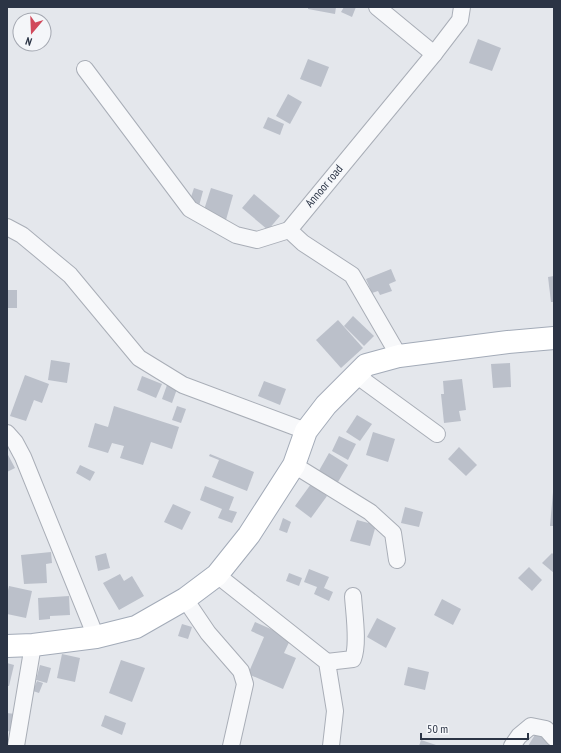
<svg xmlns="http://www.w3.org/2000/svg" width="561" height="753" font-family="'PT Sans Narrow',sans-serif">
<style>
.building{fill:#bbc0ca}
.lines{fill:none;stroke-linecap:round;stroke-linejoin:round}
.street-casing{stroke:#a9aeb7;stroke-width:18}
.primary-casing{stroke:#a3abb8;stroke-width:24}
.street{stroke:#f7f8fa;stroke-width:16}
.primary{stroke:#fff;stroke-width:22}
.labels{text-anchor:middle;stroke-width:3;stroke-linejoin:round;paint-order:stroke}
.street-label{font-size:12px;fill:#2b3445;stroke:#f4f6f9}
</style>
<rect width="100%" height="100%" fill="#e4e7ec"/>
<g class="building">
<polygon points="308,7 336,7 335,14 308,9"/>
<polygon points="344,7 356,7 352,17 341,12"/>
<polygon points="478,39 501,48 492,71 469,63"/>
<polygon points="308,59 329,67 321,87 300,79"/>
<polygon points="288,94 302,102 290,124 276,116"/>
<polygon points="268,117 284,124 280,135 263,128"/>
<polygon points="194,188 203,191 199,206 189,203"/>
<polygon points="211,188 233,195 226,220 203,213"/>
<polygon points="254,194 280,216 268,230 242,208"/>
<polygon points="391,269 396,281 389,284 392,291 380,295 378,291 372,293 366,279"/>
<polygon points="554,276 554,302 551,302 548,277"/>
<rect x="7" y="290" width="10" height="18"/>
<polygon points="353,316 374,336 364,346 344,326"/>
<polygon points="338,320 363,348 341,368 316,340"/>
<polygon points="51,360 70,363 67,383 48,380"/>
<polygon points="510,363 511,387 493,388 491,364"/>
<polygon points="25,375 49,384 42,403 34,400 26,421 10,416"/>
<polygon points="142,376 162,384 156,398 137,390"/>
<polygon points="462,379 466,410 459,411 461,421 444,423 441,394 444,394 443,381"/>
<polygon points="264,381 286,389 280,405 258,396"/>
<polygon points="167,385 177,389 172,403 162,399"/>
<polygon points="114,406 179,427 172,449 151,442 143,465 120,458 124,446 112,443 108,453 88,447 95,423 108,427"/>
<polygon points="177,406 186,409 181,423 172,420"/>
<polygon points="357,415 372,424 360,441 346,432"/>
<polygon points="373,432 395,439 388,462 366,455"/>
<polygon points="339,436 356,444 348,460 332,451"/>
<polygon points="459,447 477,465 466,476 448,459"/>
<polygon points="7,453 15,468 7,472"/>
<polygon points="329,453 348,465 335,487 316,476"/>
<polygon points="210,454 254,472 247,491 212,477 219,460 209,456"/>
<polygon points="80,465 95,472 90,481 76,473"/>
<polygon points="311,484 327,496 311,518 295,506"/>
<polygon points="205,486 234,497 229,510 237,512 232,523 218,518 222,509 200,500"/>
<polygon points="553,492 554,492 554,526 550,526"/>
<polygon points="173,504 191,512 182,530 164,522"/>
<polygon points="405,507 423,512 419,527 401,523"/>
<polygon points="283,518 291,522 287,533 279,530"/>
<polygon points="357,520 376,525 370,546 350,541"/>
<polygon points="51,552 52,563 46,564 47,583 24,584 21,555"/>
<polygon points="106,553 110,568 98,571 95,556"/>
<polygon points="552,553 554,555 554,573 542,563"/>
<polygon points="529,567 542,580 532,591 518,578"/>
<polygon points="309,569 329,577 324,588 333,592 329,601 314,594 317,587 304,582"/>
<polygon points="289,573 302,578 299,586 286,581"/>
<polygon points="120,574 124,581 132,576 144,596 119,610 103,583"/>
<polygon points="9,586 32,591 26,618 7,614 7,595"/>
<polygon points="69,596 70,615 50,616 50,619 39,620 38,598"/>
<polygon points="442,599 461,609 453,625 434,615"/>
<polygon points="377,618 396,628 386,648 367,637"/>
<polygon points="255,622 291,638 284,653 296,658 283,689 248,674 264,637 251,631"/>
<polygon points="182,624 192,627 188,639 178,636"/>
<polygon points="62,654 80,658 75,682 57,678"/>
<polygon points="121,660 145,668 132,702 109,693"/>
<polygon points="7,663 14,665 9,686 7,686"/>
<polygon points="40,665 51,668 47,683 36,680"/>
<polygon points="408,667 429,672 425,690 404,685"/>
<polygon points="37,681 43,683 39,693 33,691"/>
<polygon points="7,713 15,714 14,732 7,731"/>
<polygon points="105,715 126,723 122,735 101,726"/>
<polygon points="536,733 552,743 551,746 528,746"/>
<polygon points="421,740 439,746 419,746"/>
</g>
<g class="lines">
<g class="street-casing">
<g id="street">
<polyline points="377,7 434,54"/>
<polyline points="85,69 190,209 236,235 257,240 289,230"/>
<polyline points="7,227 22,235 70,275 139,358 183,385 306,431"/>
<polyline points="399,356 352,275 303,243 289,230 434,54 460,20 462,7"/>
<polyline points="356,375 437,434"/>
<polyline points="7,433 15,442 23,457 96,637"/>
<polyline points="294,465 370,512 393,533 397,560"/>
<polyline points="217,575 327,662 335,711 331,746"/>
<polyline points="185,599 208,633 241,671 245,684 231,746"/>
<path d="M327,662L353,659C359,644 354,613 353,596"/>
<polyline points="16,746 33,645"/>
<polyline points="512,746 519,736 531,726 546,729 554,738"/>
</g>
</g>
<g class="primary-casing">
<polyline id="primary" points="7,646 33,645 96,637 136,627 185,599 217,575 249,535 294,465 306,431 326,405 366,365 399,356 508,342 554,338"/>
</g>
<use href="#street" class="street"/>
<use href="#primary" class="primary"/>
</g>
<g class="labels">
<g class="street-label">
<text transform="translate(324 186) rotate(-50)" y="4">Annoor road</text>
</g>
</g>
<rect width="561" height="753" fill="none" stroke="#2b3445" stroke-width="16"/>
<g transform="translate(32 32) rotate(199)"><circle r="19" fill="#f4f6f9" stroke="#a4a8b1"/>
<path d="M0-3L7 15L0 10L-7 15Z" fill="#d1495b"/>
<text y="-6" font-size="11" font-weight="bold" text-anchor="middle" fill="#2b3445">N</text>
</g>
<path d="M421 733v6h107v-6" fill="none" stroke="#2b3445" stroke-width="2"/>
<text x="427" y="733" font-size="12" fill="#2b3445" stroke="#f4f6f9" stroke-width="3" paint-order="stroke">50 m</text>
</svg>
